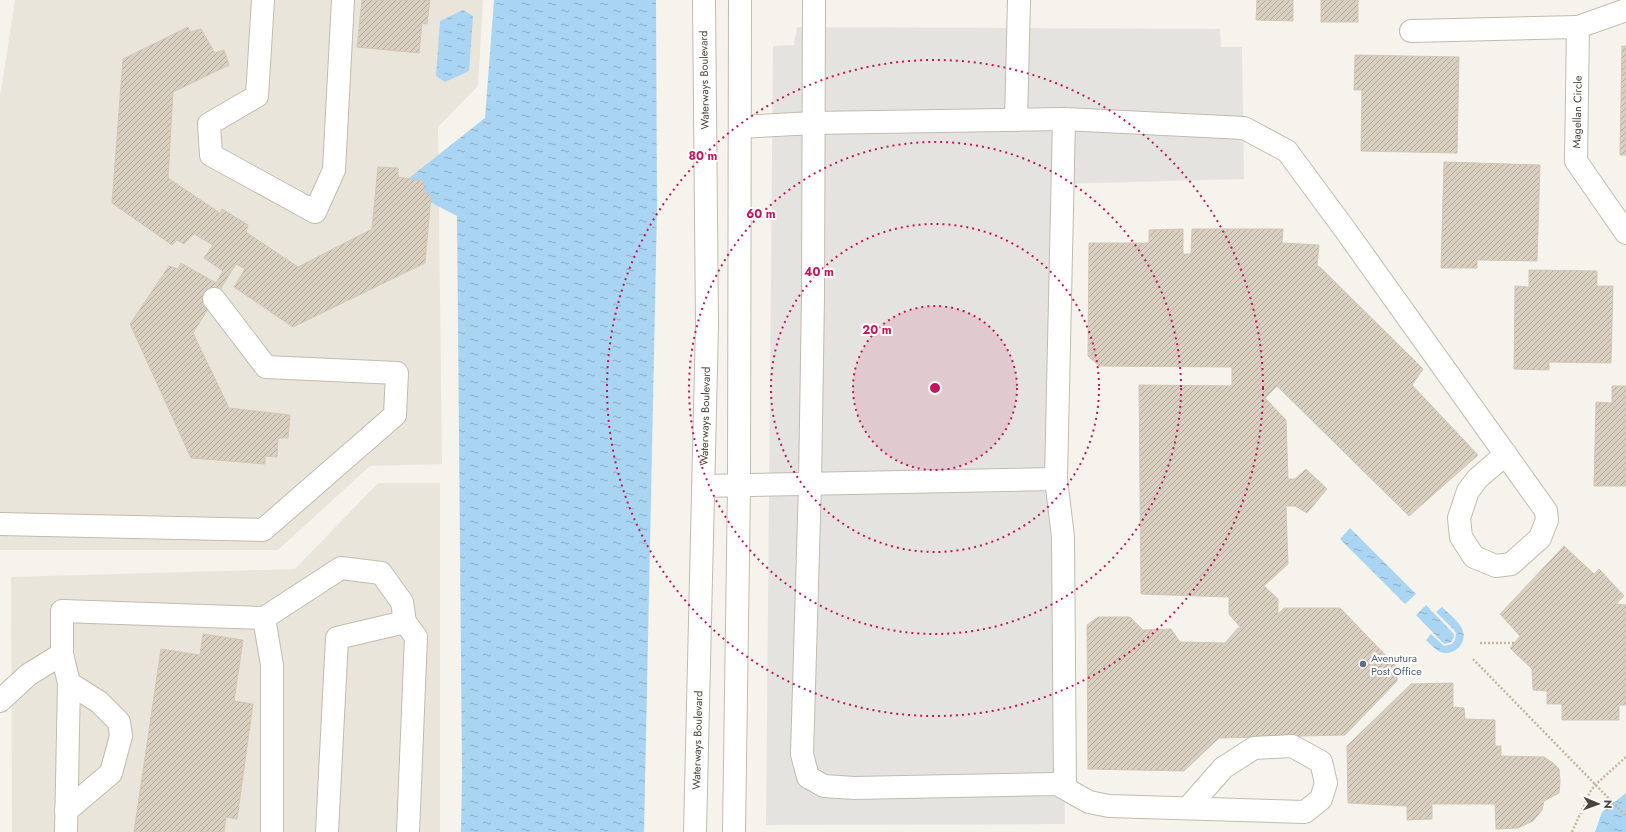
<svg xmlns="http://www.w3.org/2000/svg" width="1626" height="832" font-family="Jost,sans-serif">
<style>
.residential{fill:#eae5da}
.parking{fill:#e5e3e0}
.water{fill:url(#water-ripples)}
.building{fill:url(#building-hatch);stroke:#d3c7b4}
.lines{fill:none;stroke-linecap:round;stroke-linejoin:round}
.minor-casing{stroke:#c2bbae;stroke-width:24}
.path{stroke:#c4b79f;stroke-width:2.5;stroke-dasharray:2 2;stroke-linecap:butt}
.minor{stroke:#fff;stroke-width:22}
.ring{fill:none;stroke:#c2185b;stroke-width:2;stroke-dasharray:2 4}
.service-dot{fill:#5c6f8a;stroke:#fff;stroke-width:1.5}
.labels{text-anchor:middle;stroke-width:4;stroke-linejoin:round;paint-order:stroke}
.street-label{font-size:11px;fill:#4b4439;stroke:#fff}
.service-label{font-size:11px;fill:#4e5e75;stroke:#fff;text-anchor:start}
.centre{fill:#c2185b;stroke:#fff;stroke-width:2}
.ring-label{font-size:12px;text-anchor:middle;font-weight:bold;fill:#c2185b;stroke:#fff;stroke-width:4;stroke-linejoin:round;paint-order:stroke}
</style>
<defs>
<pattern id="water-ripples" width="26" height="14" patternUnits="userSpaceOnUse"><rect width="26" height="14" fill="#a9d4f2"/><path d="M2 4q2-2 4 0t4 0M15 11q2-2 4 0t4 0" fill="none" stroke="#8caec5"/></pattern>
<pattern id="building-hatch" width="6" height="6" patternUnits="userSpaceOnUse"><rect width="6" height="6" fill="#d8cfc1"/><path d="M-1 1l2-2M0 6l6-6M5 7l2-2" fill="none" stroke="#b1aa9e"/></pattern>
</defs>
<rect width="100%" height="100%" fill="#f6f3ec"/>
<g class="residential">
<polygon points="15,0 483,0 478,86 438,127 442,464 370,466 278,550 0,550 0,97"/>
<polygon points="378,483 440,483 440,832 12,832 11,577 295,569"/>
</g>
<polygon class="parking" points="797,27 1220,29 1221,47 1242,47 1244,179 1060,184 1065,824 766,825 773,46 794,45"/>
<g class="water">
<polygon points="494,0 656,0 657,209 644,832 461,832 462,773 457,216 399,186 485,118"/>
<polygon points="463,10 473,16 469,71 445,82 436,76 440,21"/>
<polygon points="1350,528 1416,594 1405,604 1340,539"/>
<polygon points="1426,605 1454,634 1454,637 1451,642 1445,644 1442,642 1416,615"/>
<path d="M1442,607C1449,614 1460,622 1463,631C1467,644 1453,657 1440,652C1435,649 1430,644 1426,640L1431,634L1444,646L1452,644L1455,640L1456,633L1454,630L1436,612Z"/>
<polygon points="1626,793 1626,832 1595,832 1602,812"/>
</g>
<g class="building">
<polygon points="362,0 430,0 427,24 422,23 419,53 357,47"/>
<polygon points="1257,0 1293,0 1293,21 1256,20"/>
<rect x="1321" y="0" width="37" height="22"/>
<polygon points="188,27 190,32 201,29 215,53 224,50 229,65 173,92 168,178 220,213 222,209 248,225 246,232 298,267 372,229 378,167 398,168 398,177 424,181 424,193 431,195 425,263 293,327 234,287 245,269 236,264 193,333 229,408 290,415 288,438 278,438 277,457 265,456 265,464 191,458 130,324 169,266 178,269 181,263 216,283 223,271 204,258 213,245 194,234 184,244 177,240 172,245 112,203 123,59"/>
<polygon points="1622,46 1626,46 1626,155 1620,155"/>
<polygon points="1355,55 1459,57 1457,153 1361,151 1362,90 1354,90"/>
<polygon points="1444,162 1540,165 1537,261 1477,260 1477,268 1441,268"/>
<polygon points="1183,229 1183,254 1191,254 1192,229 1283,229 1282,243 1319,245 1317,266 1320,267 1423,369 1412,385 1478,455 1409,516 1277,386 1265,398 1286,420 1288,479 1295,479 1306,469 1327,489 1307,513 1295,506 1286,506 1288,564 1265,585 1263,585 1278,599 1278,614 1284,608 1340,608 1397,667 1397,681 1345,735 1219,738 1184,771 1088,769 1087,625 1098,617 1130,617 1143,630 1171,629 1180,642 1225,643 1238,628 1241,628 1229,614 1229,597 1141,594 1139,385 1232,386 1232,367 1099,366 1088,356 1089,243 1149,243 1149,230"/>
<polygon points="1529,270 1597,271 1597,286 1613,286 1611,363 1549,362 1549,370 1514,369 1515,286 1529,287"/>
<polygon points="1612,386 1626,386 1626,486 1594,486 1596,402 1612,403"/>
<polygon points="1564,546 1594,574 1599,569 1624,596 1616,604 1626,605 1626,705 1619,705 1619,720 1562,720 1562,704 1547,704 1547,691 1533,690 1532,669 1510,648 1520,636 1500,614"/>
<polygon points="203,634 243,640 234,701 253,704 237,819 226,817 224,832 134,832 161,649 200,655"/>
<polygon points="1453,683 1453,707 1464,708 1465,719 1495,720 1495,746 1501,746 1501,756 1544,757 1553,763 1559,769 1560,781 1559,793 1544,801 1542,810 1533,821 1518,828 1496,829 1495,804 1432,804 1432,819 1407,820 1407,806 1348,803 1347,746 1411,684"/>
</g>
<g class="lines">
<g class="minor-casing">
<g id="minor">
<polyline points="263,0 257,96 209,124 211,155 315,212 334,170 343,0"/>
<polyline points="814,0 813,297 810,484 802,754 808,777 824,786 854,788 1057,784 1089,802 1109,806 1305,812 1321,799 1326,783 1321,762 1292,746 1254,748 1223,768 1188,808"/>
<polyline points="1626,10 1578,27 1576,161 1626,233"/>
<polyline points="1411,31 1578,27"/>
<polyline points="1064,119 1056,479 1063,537 1065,788"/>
<polyline points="1016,120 1019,0"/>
<polyline points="740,127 814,123 1064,119 1244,128 1287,151 1346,231 1546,511 1547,520 1540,538 1511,564 1496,566 1474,557 1461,537 1459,518 1468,491 1478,478 1506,454"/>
<polyline points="703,486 1056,479"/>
<polyline points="0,524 263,530 395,415 397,373 266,367 214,299"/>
<polyline points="264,618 272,665 272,832"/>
<polyline points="62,654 69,683 66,832"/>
<polyline points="0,701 28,675 62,654 62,611 264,618 341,568 381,573 402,602 405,622 416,637 408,832"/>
<polyline points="66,811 111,773 121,736 119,722 99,702 69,683"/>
<polyline points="327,832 337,638 405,622"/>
<path id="s1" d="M695,832L707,325L704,0"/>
<polyline points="734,832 739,486 740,0"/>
</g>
</g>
<g class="path">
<polyline points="1480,643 1514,643"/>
<polyline points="1473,659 1626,816"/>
<polyline points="1572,832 1590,792 1595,785 1626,757"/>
</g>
<use href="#minor" class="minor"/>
</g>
<circle cx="935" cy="388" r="82" fill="#c2185b" fill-opacity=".12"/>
<g class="ring">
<circle cx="935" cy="388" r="82"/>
<circle cx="935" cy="388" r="164"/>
<circle cx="935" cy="388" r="246"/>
<circle cx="935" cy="388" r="328"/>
</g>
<circle class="service-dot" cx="1363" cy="664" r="4"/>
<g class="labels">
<g class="street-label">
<text transform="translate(704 80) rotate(-91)" y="4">Waterways Boulevard</text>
<text transform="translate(1577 112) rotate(-89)" y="4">Magellan Circle</text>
<text dy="4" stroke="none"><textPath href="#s1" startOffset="416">Waterways Boulevard</textPath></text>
<text dy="4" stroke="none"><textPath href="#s1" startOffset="92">Waterways Boulevard</textPath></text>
</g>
<g class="service-label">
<text x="1371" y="662">Avenutura<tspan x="1371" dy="13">Post Office</tspan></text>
</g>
</g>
<circle cx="935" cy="388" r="6" class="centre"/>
<g class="ring-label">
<text x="703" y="160">80 m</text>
<text x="761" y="218">60 m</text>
<text x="819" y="276">40 m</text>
<text x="877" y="334">20 m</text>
</g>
<g transform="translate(1598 804) rotate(92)" stroke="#ffffff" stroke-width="3" paint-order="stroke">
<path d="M0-3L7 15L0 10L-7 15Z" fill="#4b4439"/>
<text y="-6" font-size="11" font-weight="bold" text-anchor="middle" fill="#4b4439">N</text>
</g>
</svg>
